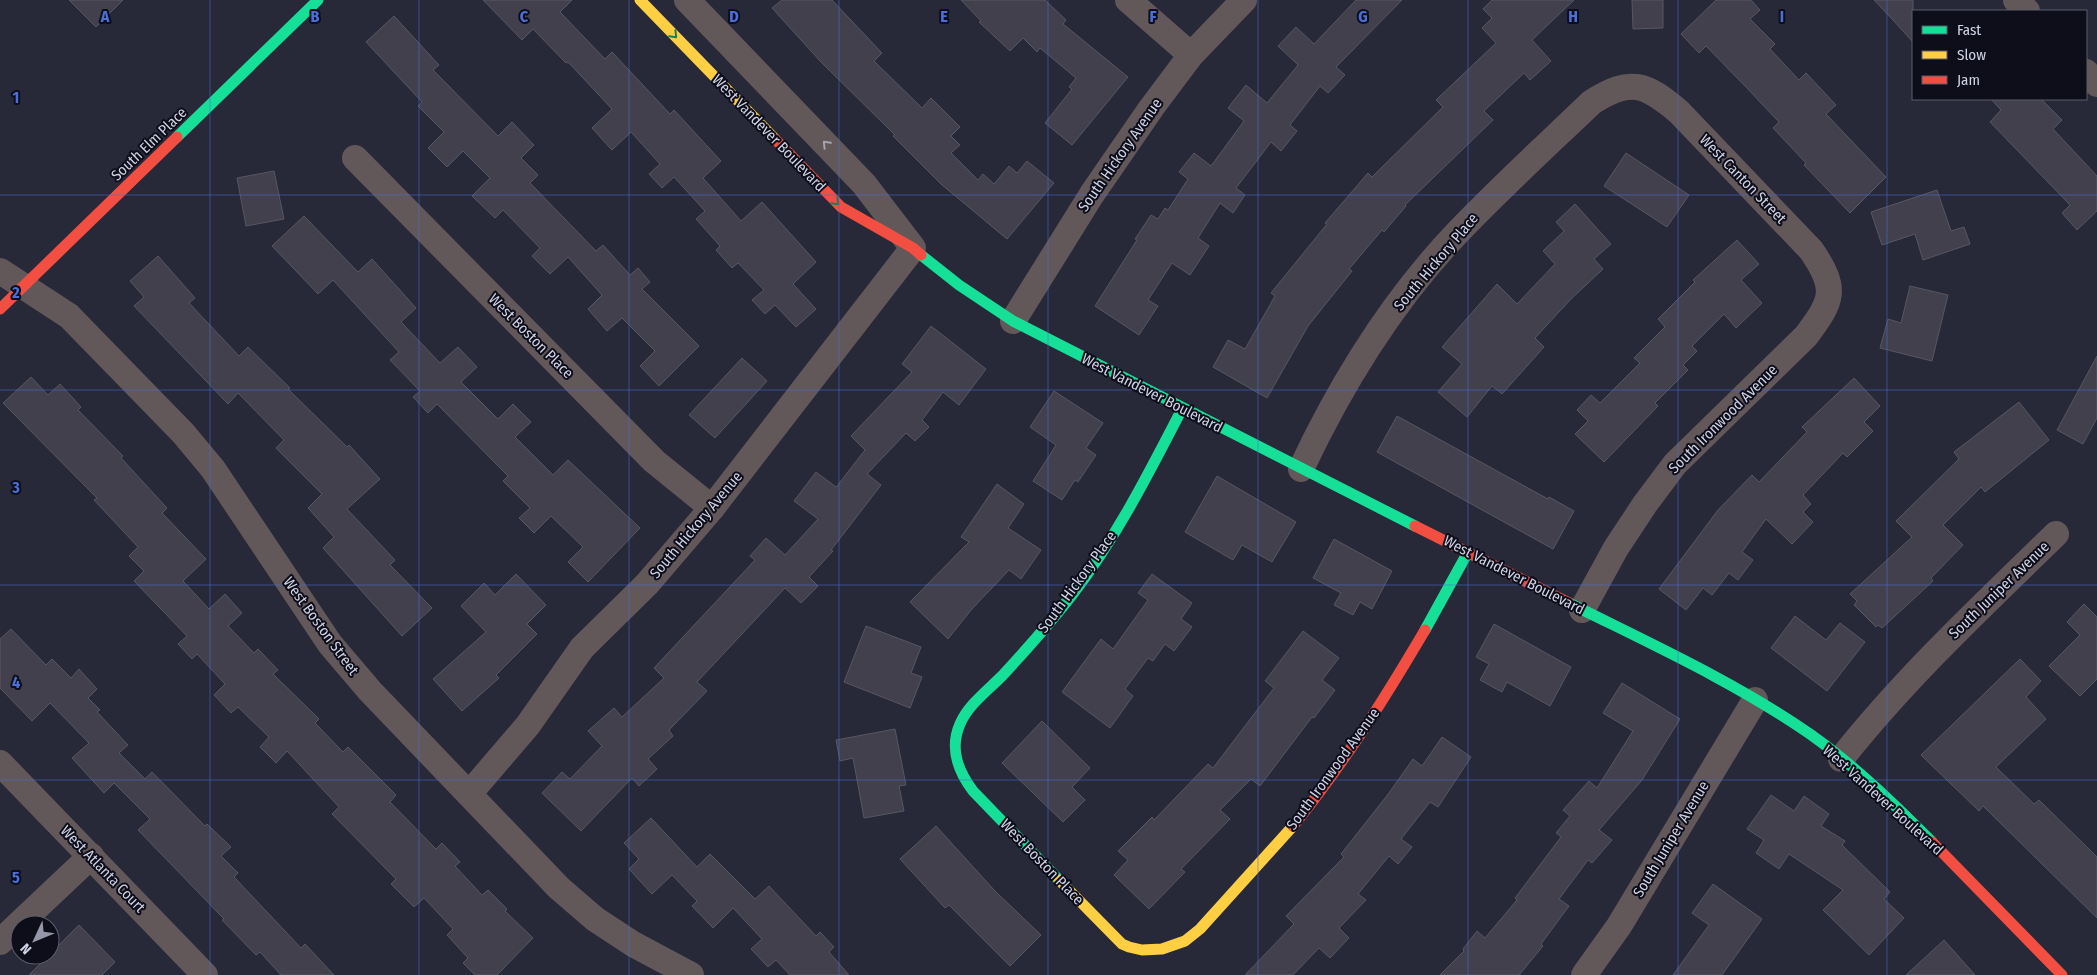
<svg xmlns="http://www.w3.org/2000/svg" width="2097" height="975" font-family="'Fira Sans Condensed',sans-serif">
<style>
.building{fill:#42404c;stroke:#585662}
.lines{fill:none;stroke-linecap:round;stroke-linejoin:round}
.street{stroke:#635859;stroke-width:26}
.fast{stroke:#16e098;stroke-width:11}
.slow{stroke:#ffcf43;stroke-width:11}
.jam{stroke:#f24e42;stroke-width:11}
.oneway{stroke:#12825f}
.oneway2{stroke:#a4a2ad}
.grid{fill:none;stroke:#4a6fdb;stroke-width:1;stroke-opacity:0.55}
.labels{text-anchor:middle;stroke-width:4;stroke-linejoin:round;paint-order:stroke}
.street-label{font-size:15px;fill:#d0d3e5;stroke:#0d0e1a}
.grid-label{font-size:16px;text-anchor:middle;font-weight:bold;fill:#4a6fdb;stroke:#0d0e1a;stroke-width:4;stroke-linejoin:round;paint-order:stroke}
</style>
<rect width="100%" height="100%" fill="#272938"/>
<g class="building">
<polygon points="69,0 123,0 96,27"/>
<polygon points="483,0 572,0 560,12 605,59 612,52 670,114 674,110 721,161 703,178 741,221 762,202 816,262 793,284 816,309 796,327 775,305 765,314 752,300 764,290 738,263 732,268 716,250 720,246 696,219 705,211 674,177 662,188 649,174 660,164 631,132 612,150 592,128 612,109 568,62 566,63 533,29 522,40"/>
<polygon points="782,0 832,0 882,53 874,61 922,108 931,98 960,127 951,136 960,145 951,153 978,180 983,174 994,184 1009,166 1017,173 1027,161 1054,183 1007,239 941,184 893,136 895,135 821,62 772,8"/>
<polygon points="961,0 1045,0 1066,20 1063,24 1128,77 1072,145 1045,123 1072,89 1069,87 1076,78 1040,48 1037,52 1023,38 1010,51 979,22 981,21"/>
<polygon points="1356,0 1402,0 1336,67 1345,75 1328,93 1320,86 1290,125 1297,131 1281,151 1271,142 1236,188 1245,195 1233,213 1220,203 1198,238 1209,246 1190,275 1172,263 1148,300 1158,306 1139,335 1095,306 1137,240 1135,239 1151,215 1158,219 1165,208 1168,210 1188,179 1179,172 1194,153 1211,166 1244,121 1228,108 1246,85 1267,103 1298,65 1278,46 1296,27 1314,44"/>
<polygon points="1492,0 1574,0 1532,40 1551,61 1530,80 1524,73 1484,111 1493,120 1405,205 1406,206 1384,232 1382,230 1349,269 1352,271 1308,326 1267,398 1213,367 1228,340 1245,349 1275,296 1271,293 1327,224 1325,223 1368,173 1372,177 1443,107 1436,100 1496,43 1482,28 1492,18 1483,9"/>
<polygon points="1632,0 1663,0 1663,28 1633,29"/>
<polygon points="1716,0 1751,0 1760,10 1750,19 1775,44 1770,49 1799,80 1806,73 1836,105 1826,114 1886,177 1850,213 1804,165 1806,163 1773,128 1779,122 1745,86 1706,46 1699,53 1681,34"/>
<polygon points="1874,0 1913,0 1913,42 1892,19"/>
<polygon points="394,16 439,65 433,70 498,136 512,122 534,145 521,158 538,175 530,183 596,251 603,245 630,275 638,268 650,282 642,289 699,346 659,386 640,366 655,351 622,318 607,331 588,309 602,295 568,257 550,274 532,256 540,248 503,210 495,218 472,196 490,178 463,151 447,167 428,148 444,132 418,106 422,102 366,42"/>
<polygon points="1991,99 2041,99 2062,120 2053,129 2097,176 2097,211 2077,230 2062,213 2070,205 1990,122 2001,110"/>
<polygon points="1626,153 1689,195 1667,227 1604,186"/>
<polygon points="274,171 284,219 246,226 237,178"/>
<polygon points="1937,190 1951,231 1964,227 1970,244 1923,260 1915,234 1882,245 1871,212"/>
<polygon points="1575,204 1611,244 1594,259 1603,269 1571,299 1535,338 1544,347 1502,394 1492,386 1467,417 1438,392 1462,364 1442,347 1497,284 1517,304 1555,264 1543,251 1564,231 1556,222"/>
<polygon points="304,216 358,272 372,259 416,308 401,322 440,363 458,347 477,367 461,382 498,419 513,404 531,422 515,437 553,475 568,460 640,528 588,582 568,562 583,547 551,516 534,533 519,518 530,508 503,481 508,476 437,404 428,413 413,397 420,391 390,360 399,352 333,280 318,294 272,246"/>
<polygon points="1737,240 1759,264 1741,280 1762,303 1736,328 1724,314 1692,346 1697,351 1683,365 1688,370 1655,403 1658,406 1604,462 1575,434 1588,421 1577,410 1591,395 1600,403 1640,363 1634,358 1665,327 1658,319 1695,282 1693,280"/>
<polygon points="158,256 195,298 189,303 239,356 248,347 290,388 288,389 347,447 349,445 380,479 347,509 395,560 390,565 432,608 402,636 323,548 334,537 308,508 322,494 276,448 284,440 238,393 228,404 134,306 144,297 130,281"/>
<polygon points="1910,286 1948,295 1932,361 1880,348 1888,319 1901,323"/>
<polygon points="931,326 986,369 959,405 943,392 922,420 929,427 915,441 906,433 867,474 881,485 831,550 833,551 809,577 818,586 801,603 785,588 697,682 707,691 669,730 673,736 648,759 657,769 639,786 632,778 581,831 542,793 562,772 570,779 602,746 588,731 614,708 622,717 664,678 654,668 755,560 750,556 766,538 785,555 818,519 794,501 816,472 836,487 837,486 865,450 851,436 912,372 902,364"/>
<polygon points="2097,356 2097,418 2083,444 2057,430"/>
<polygon points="742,358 767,381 715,438 689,415"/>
<polygon points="31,377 48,395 60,384 81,407 78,410 123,456 121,458 167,508 162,513 206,559 183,581 209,609 225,594 242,613 228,626 254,653 258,649 278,670 273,674 319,719 315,723 343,752 348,747 396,795 390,802 436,849 442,843 460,862 455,866 482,895 488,890 507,909 505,911 533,938 497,975 475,975 463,963 468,958 447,935 453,929 424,898 414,907 391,884 396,879 332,814 339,807 287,751 276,763 260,747 269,737 238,707 231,713 214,695 225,684 197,654 192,659 178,644 187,636 134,581 144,571 129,556 138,547 94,500 97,498 3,403"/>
<polygon points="1854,378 1880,406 1864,422 1873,431 1847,457 1843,453 1803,495 1811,504 1803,512 1813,522 1792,544 1766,519 1742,552 1753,560 1738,580 1729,573 1712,595 1703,588 1686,610 1659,589 1718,510 1752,475 1759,482 1807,432 1802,427"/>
<polygon points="1054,391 1103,423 1086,448 1096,455 1078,482 1075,480 1062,500 1033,481 1056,445 1030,427"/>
<polygon points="2019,402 2049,440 1985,492 1981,487 1943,525 1963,545 1931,578 1933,581 1882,628 1878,625 1876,627 1854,605 1857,601 1850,594 1912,537 1896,521 1959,459 1954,452"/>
<polygon points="1397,416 1548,499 1549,497 1574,511 1553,549 1377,452"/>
<polygon points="1217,476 1296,522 1272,562 1242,545 1233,560 1185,532"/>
<polygon points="997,484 1024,504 1008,528 1041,550 1021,579 1009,570 971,610 948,639 910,602 969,542 961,537"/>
<polygon points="1334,539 1392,571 1372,609 1360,602 1353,615 1334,605 1341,593 1313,578"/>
<polygon points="516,574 546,605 527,624 537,634 496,675 499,678 462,711 433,679 486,632 461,606 484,583 495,595"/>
<polygon points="1152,574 1192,603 1181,619 1192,627 1174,651 1165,644 1153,661 1148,658 1125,689 1133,696 1110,728 1062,692 1101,639 1113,649 1148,600 1138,593"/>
<polygon points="2084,604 2097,617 2097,679 2080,696 2049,666 2080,635 2067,622"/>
<polygon points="1795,616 1826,640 1840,623 1865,642 1827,691 1771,648"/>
<polygon points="1494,624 1571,667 1550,706 1507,682 1502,692 1480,680 1489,664 1476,657"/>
<polygon points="866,626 921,647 911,673 922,677 910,708 844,682"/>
<polygon points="11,629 46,665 52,659 71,678 79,669 97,689 88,698 100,710 97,712 128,745 119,753 145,779 152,772 205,826 207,824 231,847 221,856 238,873 234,877 301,948 305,944 334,975 281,975 260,952 256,955 222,920 224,919 138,830 150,819 114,783 104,793 72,758 89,743 50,703 32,721 0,688 0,639"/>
<polygon points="1303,631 1339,658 1322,680 1335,690 1314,718 1312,717 1260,786 1251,779 1220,810 1230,819 1181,869 1185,872 1149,909 1114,875 1128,860 1118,851 1152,817 1154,820 1208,764 1213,768 1274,688 1265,681"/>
<polygon points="2020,659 2041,681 2026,697 2046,719 1996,767 2034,804 2039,800 2097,857 2097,918 1983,806 1979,811 1921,755"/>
<polygon points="1622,683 1680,719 1642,780 1599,830 1612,840 1592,863 1588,860 1559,899 1569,906 1541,944 1543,946 1519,975 1440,975 1464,951 1463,949 1477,931 1485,938 1517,900 1515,898 1561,837 1556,833 1570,816 1563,810 1589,781 1597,788 1633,731 1603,713"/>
<polygon points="1042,721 1090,768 1072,787 1085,800 1063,822 1002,763"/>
<polygon points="895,729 906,785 899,786 904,811 864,818 853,758 840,761 836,740"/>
<polygon points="1442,737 1471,757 1438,807 1430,802 1401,839 1412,847 1398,864 1389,856 1358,894 1366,900 1339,928 1349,938 1330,958 1319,948 1293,975 1245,975 1294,924 1286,916 1344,857 1341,854 1389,793 1413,759 1422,766"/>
<polygon points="1771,795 1794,811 1804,796 1829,814 1821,826 1845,841 1842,845 1890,892 1884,899 1904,918 1869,955 1823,910 1843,890 1789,854 1779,869 1756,853 1764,840 1747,829"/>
<polygon points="651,818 697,867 710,854 755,899 769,886 816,936 820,932 834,947 829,952 849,975 790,975 776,960 768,967 751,949 762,939 733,908 713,928 692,906 697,901 672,875 652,894 629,869 639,859 624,843"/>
<polygon points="936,826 995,891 1041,935 1010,966 949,905 945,908 900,859"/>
<polygon points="1713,884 1762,919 1722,975 1673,975 1709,925 1692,913"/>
<polygon points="79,925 115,962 102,975 29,975"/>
<polygon points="1944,940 1975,975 1906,975"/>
</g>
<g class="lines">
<g class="street">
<polyline points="1128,0 1191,55"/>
<polyline points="2016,0 2027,11"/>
<polyline points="2086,72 2097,84"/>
<polyline points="355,158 654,461 712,508"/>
<polyline points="0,271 69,316 183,433 213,469 330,644 370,691 559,888 595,919 633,944 691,975"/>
<polyline points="1013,321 1092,194 1152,107 1191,55 1244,0"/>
<path d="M1301,469C1341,384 1393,300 1458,232C1501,187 1547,145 1592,102C1631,77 1646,84 1679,112L1811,250C1838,289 1833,300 1806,336L1675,464L1645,504L1616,548L1582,610"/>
<path d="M1841,759C1906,677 1982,606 2056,534"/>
<polyline points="0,763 205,975"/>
<polyline points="469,794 528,725 582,648 647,584 712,508 913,248 864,184 687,0"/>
<polyline points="0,942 91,856"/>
<polyline points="1584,975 1619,926 1755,700"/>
</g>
<g class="fast">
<polyline points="177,137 318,0"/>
<polyline points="921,255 959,285 1013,321 1415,526"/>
<path d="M1569,603C1651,644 1735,682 1810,734C1854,765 1894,804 1932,842"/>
<polyline points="1425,630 1468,552"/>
<path d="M1059,880L973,791C958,771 949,749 960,724C968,705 988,690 1002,676C1026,650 1050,623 1072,595C1116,538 1149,473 1182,409"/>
</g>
<g class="slow">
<polyline points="640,0 775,139"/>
<polyline points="1059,880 1122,944 1129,947 1142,950 1162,949 1185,941 1200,929 1293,826"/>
</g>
<g class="jam">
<polyline points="775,139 841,207 913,248 921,255"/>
<polyline points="0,309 177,137"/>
<polyline points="1415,526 1569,603"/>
<path d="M1293,826C1343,765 1385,698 1425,630"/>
<polyline points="1932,842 2062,975"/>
</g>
</g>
<defs><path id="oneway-chevron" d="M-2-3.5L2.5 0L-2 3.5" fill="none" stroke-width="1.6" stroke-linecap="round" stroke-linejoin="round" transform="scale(1.25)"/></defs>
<g class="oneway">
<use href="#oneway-chevron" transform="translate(674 35) rotate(46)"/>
<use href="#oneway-chevron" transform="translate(836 202) rotate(45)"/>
</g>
<use class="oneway2" href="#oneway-chevron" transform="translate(826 144) rotate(-134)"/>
<path class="grid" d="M210,0V975M419,0V975M629,0V975M839,0V975M1048,0V975M1258,0V975M1468,0V975M1678,0V975M1887,0V975M0,195H2097M0,390H2097M0,585H2097M0,780H2097"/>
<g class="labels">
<g class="street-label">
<text transform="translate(769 133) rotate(46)" y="5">West Vandever Boulevard</text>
<text transform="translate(149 144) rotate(-44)" y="5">South Elm Place</text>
<text transform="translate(1120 155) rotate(-55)" y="5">South Hickory Avenue</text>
<text transform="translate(1743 179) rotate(46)" y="5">West Canton Street</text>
<text transform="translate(1436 262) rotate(-50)" y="5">South Hickory Place</text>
<text transform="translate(531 336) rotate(45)" y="5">West Boston Place</text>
<text transform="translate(1152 393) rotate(27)" y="5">West Vandever Boulevard</text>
<text transform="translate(1723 419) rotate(-45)" y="5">South Ironwood Avenue</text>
<text transform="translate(696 525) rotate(-50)" y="5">South Hickory Avenue</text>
<text transform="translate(1514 575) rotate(27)" y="5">West Vandever Boulevard</text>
<text transform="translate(1077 582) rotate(-54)" y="5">South Hickory Place</text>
<text transform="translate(1999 590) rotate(-44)" y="5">South Juniper Avenue</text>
<text transform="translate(321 626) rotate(54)" y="5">West Boston Street</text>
<text transform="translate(1333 769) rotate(-54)" y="5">South Ironwood Avenue</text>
<text transform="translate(1883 800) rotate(42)" y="5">West Vandever Boulevard</text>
<text transform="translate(1671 839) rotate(-59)" y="5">South Juniper Avenue</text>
<text transform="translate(1042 862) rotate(46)" y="5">West Boston Place</text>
<text transform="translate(103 869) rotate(46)" y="5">West Atlanta Court</text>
</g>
</g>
<g class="grid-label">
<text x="105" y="22">A</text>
<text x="315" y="22">B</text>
<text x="524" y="22">C</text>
<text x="734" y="22">D</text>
<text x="944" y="22">E</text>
<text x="1153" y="22">F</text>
<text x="1363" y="22">G</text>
<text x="1573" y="22">H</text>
<text x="1782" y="22">I</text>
<text x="16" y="103">1</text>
<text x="16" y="298">2</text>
<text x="16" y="493">3</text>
<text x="16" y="688">4</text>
<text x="16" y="883">5</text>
</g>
<rect x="1912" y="10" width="175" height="90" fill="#0d0e1a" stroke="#5b5d6b"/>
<rect x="1922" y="26" width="25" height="8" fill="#16e098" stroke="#5b5d6b"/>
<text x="1957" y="35" font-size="15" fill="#d0d3e5">Fast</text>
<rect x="1922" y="51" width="25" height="8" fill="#ffcf43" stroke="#5b5d6b"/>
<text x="1957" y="60" font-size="15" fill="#d0d3e5">Slow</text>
<rect x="1922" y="76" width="25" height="8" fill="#f24e42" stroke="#5b5d6b"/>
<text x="1957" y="85" font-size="15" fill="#d0d3e5">Jam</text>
<g transform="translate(35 940) rotate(226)"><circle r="24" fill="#0d0e1a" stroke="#5b5d6b"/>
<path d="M0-4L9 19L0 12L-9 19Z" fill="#9598a8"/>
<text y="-8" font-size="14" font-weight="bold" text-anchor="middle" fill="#d0d3e5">N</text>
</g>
</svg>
